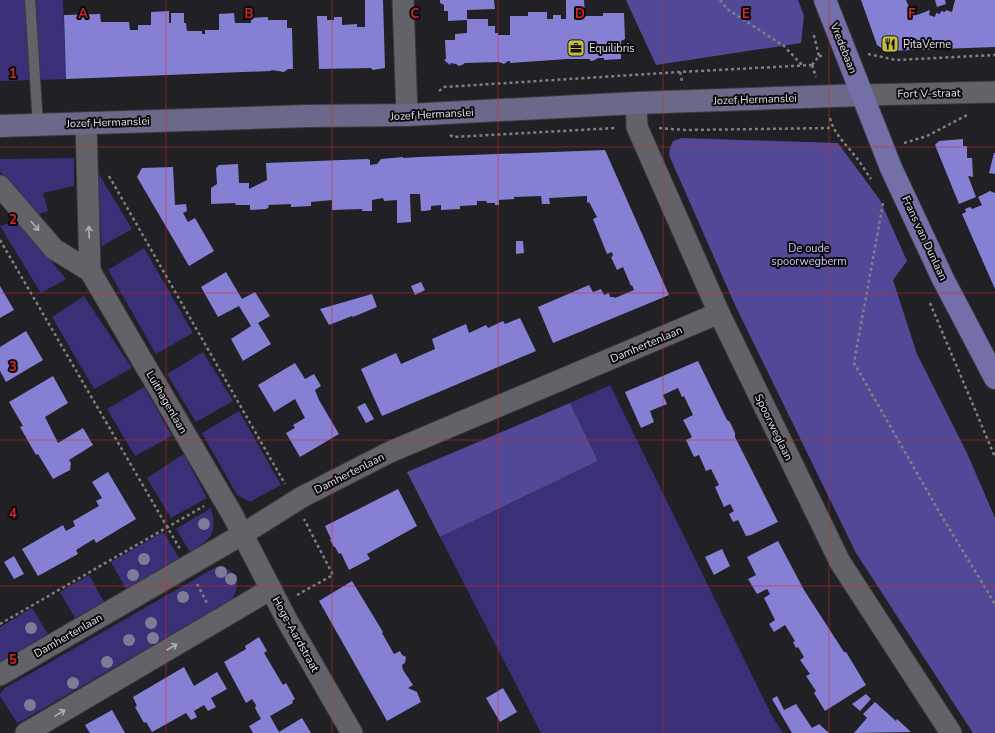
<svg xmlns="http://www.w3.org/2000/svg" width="995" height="733" font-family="'Nunito Sans',sans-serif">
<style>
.green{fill:#3a3077}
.forest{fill:#514997}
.building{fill:#8580d4}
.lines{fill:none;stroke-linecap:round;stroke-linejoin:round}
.lane-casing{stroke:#3a3a3e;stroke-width:12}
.street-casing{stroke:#3a3a3e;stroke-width:23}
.secondary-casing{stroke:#3a3a3e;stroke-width:24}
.primary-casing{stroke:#3a3a3e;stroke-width:24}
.path{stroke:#7f7f84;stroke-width:2.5;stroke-dasharray:3 3;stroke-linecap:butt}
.lane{stroke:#626268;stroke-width:10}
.street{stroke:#626268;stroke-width:21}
.secondary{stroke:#6b6989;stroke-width:22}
.primary{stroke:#736fa9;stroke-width:22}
.tree{fill:#7c7c97}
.oneway{stroke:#afafb4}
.grid{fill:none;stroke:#d62828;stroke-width:1;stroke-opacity:0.55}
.labels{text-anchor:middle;stroke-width:4;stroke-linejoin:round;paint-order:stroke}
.poi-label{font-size:11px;fill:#e2e2e6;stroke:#0a0a0c;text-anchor:start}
.street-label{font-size:11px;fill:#e2e2e6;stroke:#0a0a0c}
.park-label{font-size:11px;fill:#c8c8f5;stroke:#0a0a0c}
.grid-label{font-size:13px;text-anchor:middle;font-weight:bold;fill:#d62828;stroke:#0a0a0c;stroke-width:4;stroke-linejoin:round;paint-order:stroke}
</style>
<rect width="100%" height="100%" fill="#202025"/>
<g class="green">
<polygon points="0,0 63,0 66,79 0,81"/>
<polygon points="74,158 74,186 43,193 48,211 36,215 0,172 0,159"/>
<polygon points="97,171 132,229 102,246"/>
<polygon points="17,220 66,279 41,293 0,226"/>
<polygon points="144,248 193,333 156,354 108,270"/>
<polygon points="84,296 132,368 94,389 52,317"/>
<polygon points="203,352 233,401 196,422 167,374"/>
<polygon points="610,385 772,716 783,733 541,733 440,537 598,461 570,403"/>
<polygon points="144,387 172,436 135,456 107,409"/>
<polygon points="239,411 281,485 250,502 237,495 202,433"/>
<polygon points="184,454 207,498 171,518 147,478"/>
<path d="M211,508C218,534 211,539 190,552L176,529Z"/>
<polygon points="163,532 179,558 126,589 111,562"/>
<path d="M216,567C235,566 243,585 231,600L25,719L17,723L0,696V694L5,688Z"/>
<polygon points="89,575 104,602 75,618 60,592"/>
<polygon points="32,608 48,634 0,662 0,627"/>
</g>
<g class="forest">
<polygon points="626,0 798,0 804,16 801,43 656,65"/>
<polygon points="682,138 838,143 880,200 907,261 893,280 917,354 967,453 995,518 995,733 973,733 856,553 735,305 669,155 670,148 673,141"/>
<polygon points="570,403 598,461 440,537 407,472"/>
</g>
<g class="building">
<polygon points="365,0 383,0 385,68 373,70 371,68 319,69 317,16 327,16 327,20 334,20 334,17 342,17 342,25 357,24 357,27 365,27"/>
<polygon points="440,0 494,0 495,9 467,10 467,20 448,21 448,11 444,11 444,5 440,3"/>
<polygon points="566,0 584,0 585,16 603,16 603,13 624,13 625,39 621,41 621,59 604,60 604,58 598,58 595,60 591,61 589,59 567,59 510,63 510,61 508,61 504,64 499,62 465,63 462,65 459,66 456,64 451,63 450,65 444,60 446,59 445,40 455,40 455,34 467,33 467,19 488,19 488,26 495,26 495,33 498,33 498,35 510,35 510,16 528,16 528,12 547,12 547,19 553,19 553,15 561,15 561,19 566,19"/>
<polygon points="861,0 906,0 911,12 915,11 917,15 930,10 929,15 935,17 936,13 940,14 941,11 945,12 946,10 952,12 955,0 995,0 995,47 886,51 877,45"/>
<polygon points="935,0 945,0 946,4 937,7"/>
<polygon points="169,11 169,23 171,23 171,13 184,13 184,23 186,23 187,31 202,31 202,34 205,34 205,30 219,30 219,14 234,13 235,23 251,23 251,18 268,17 268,20 287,20 287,28 292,28 293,69 288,69 284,72 271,70 271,71 66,79 64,15 100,14 101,22 129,22 130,30 138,30 138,25 151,25 151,12"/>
<polygon points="963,139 963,146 967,146 967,158 972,158 973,177 968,176 976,197 959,204 935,145 939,141"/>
<polygon points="605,150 669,295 553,343 538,307 589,285 593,292 601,289 604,295 609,293 610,297 614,297 615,298 634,290 632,285 631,286 623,267 617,270 611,257 613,256 612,252 607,254 593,219 597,217 589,202 587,203 587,196 549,198 550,204 542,204 541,196 514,197 514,199 499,200 499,205 495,205 495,203 487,203 486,201 477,201 477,205 460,206 460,209 441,210 441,205 431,206 431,210 425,211 421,211 420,194 410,194 411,222 397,223 397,200 384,201 383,198 372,200 372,211 362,211 362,209 332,210 332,200 311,202 311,206 291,207 291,204 268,205 269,207 266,209 250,210 250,205 236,205 235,203 211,204 211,188 217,184 216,168 219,165 238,164 239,183 249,183 249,189 267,180 266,163 367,159 370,160 370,165 377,164 381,159 403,157 403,158 418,157"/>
<polygon points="994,153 995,153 995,174 989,173"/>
<polygon points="173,167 175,205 186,204 187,211 183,213 188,222 195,218 214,251 189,266 137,177 142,168"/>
<polygon points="990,191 995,193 995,289 962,214 966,212 965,209 970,207 972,209 982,205 978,197"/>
<polygon points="516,241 523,241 524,253 516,254"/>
<polygon points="226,272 242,299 255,292 270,316 258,323 271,344 243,361 231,339 251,326 239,306 218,317 201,287"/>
<polygon points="421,282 425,290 415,295 411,286"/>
<polygon points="0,286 14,310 0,318"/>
<polygon points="372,294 377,307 353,317 352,316 329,325 320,309"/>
<polygon points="520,318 536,351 382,416 361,369 396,353 401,364 435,349 432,339 466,324 469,333 486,325 488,328 503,321 505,324"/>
<polygon points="26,331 43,360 6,382 0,371 0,347"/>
<polygon points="698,361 727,420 730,422 735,433 735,437 778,522 751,535 746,536 738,520 733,522 729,514 734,511 730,504 724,507 715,487 719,485 711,469 706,471 699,455 694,457 686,440 692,437 683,420 693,415 684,396 682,397 678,388 663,395 667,404 650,411 654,422 641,428 625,392"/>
<polygon points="295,363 305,379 314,374 321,386 315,390 319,400 339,434 300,457 286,433 295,428 293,425 305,418 295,399 274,412 258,385"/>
<polygon points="53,376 68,403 45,417 58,443 83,428 93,445 69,460 71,463 70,470 53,479 38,454 36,455 20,427 23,426 9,402"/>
<polygon points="365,403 374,419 366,423 357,407"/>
<polygon points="108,472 136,519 96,543 94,539 76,550 78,554 38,576 22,549 63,525 66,531 75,526 73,521 99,506 96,501 102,498 92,482"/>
<polygon points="398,489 417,526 367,554 370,559 349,570 341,553 339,554 335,547 334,547 330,540 331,539 325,526"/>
<polygon points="778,541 804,590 844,652 846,652 866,685 825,711 814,693 816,691 806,676 810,674 800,660 804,657 798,647 796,648 793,642 795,641 785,625 774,632 769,624 775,620 764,598 770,594 767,589 757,594 748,579 756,575 747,557"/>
<polygon points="722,549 730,566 714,575 705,557"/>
<polygon points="14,556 24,574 14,579 4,562"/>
<polygon points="352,581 383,632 382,633 394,654 400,651 402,655 406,657 405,663 402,665 403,670 413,685 408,688 417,692 421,702 387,721 319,601"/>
<polygon points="259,637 267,651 264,653 283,685 286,683 295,699 292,701 293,703 270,716 279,732 302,718 311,733 253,733 249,726 261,719 255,708 256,705 252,699 246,703 224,662 246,649 245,646"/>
<polygon points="184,667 194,686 217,672 227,689 211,698 216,707 208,711 204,705 194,711 197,717 191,720 186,713 152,732 146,722 144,723 135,707 137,706 133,697"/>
<polygon points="503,688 517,712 500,722 486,698"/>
<polygon points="866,694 871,699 860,711 852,704"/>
<polygon points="777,696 784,710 796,704 812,728 819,724 829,733 792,733 772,699"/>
<polygon points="875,702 896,721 897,719 911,732 854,733 867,718 863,714"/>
<polygon points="112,710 125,733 90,733 85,725"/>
</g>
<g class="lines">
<g class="lane-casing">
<polyline id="lane" points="30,0 38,125"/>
</g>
<g class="street-casing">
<g id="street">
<polyline points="403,0 407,115"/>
<polyline points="863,95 995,92"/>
<polyline points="636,103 637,127 719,313 840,562 951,733"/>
<polyline points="86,123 90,271"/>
<polyline points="0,186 54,249 90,271 232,514 288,622 352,733"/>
<polyline points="0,675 243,534 302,497 390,452 719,313"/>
<polyline points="26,733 271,589"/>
</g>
</g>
<g class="secondary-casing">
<polyline id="secondary" points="0,126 307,116 407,115 636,103 863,95"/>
</g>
<g class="primary-casing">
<polyline id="primary" points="825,0 891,168 943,279 995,378"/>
</g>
<g class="path">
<polyline points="720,0 727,9 784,46 802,65"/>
<polyline points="868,54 896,60 995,55"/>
<polyline points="819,56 825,56"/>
<polyline points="812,65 816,77"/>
<polyline points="812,65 819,56 813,32"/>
<polyline points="680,72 682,81"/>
<polyline points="439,91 444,87 680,72 812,65"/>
<path d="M830,118C834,134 845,143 855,156C861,163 866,172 871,179"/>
<polyline points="659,128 685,130 833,128"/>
<polyline points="450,135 453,137 616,128"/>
<polyline points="904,143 927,136 969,114"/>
<polyline points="109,176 285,484"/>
<polyline points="883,203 854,363 941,515 995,604"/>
<polyline points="0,240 180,549"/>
<polyline points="930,303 995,457"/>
<polyline points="197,584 207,603"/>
<polyline points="297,595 333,575 304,519"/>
<polyline points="0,624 204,506"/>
</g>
<use href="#lane" class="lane"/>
<use href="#street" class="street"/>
<use href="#secondary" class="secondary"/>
<use href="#primary" class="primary"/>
</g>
<g class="tree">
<circle cx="204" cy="524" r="6"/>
<circle cx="144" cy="559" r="6"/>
<circle cx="221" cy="572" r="6"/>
<circle cx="133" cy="575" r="6"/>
<circle cx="231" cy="579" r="6"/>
<circle cx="183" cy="597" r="6"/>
<circle cx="151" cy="623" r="6"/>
<circle cx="31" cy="628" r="6"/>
<circle cx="153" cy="638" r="6"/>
<circle cx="129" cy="640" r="6"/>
<circle cx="107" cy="662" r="6"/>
<circle cx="73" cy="683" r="6"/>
<circle cx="30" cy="705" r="6"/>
</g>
<defs><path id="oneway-shaft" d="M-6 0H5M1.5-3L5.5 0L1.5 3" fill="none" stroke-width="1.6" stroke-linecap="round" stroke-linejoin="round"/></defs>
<g class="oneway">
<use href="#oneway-shaft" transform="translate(35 226) rotate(49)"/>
<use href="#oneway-shaft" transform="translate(89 232) rotate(-92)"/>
<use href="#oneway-shaft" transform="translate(172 647) rotate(-30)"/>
<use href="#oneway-shaft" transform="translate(60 713) rotate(-31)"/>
</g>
<path class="grid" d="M166,0V733M332,0V733M498,0V733M663,0V733M829,0V733M0,147H995M0,293H995M0,440H995M0,586H995"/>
<defs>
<g id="restaurant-square" transform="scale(0.9)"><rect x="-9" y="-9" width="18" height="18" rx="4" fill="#c5bc3d" stroke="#0a0a0c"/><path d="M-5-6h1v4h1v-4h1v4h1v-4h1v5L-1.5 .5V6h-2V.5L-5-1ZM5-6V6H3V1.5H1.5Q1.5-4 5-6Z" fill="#111"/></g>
<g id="office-square" transform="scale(0.9)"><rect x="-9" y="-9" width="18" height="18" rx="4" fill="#c5bc3d" stroke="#0a0a0c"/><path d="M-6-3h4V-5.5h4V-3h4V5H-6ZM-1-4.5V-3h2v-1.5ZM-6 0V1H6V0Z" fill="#111"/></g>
</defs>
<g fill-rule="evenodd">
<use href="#restaurant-square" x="890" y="44"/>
<use href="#office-square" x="576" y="48"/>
</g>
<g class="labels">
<g class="poi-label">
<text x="903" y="48">PitaVerne</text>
<text x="589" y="52">Equilibris</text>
</g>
<g class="street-label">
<text transform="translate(844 48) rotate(68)" y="4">Vredebaan</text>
<text transform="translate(929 93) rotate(-1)" y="4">Fort V-straat</text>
<text transform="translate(755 99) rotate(-2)" y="4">Jozef Hermanslei</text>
<text transform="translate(432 114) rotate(-3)" y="4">Jozef Hermanslei</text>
<text transform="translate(108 122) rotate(-2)" y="4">Jozef Hermanslei</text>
<text transform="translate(925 238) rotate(65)" y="4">Frans van Dunlaan</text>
<text transform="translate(646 344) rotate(-23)" y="4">Damhertenlaan</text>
<text transform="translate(167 402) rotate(60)" y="4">Luithagenlaan</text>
<text transform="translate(774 427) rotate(64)" y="4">Spoorweglaan</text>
<text transform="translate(349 473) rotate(-27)" y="4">Damhertenlaan</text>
<text transform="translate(296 634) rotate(61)" y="4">Hoge-Aardstraat</text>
<text transform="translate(68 635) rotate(-30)" y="4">Damhertenlaan</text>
</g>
<g class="park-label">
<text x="809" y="252">De oude<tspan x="809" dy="13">spoorwegberm</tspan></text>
</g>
</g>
<g class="grid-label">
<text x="83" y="18">A</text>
<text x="249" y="18">B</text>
<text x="415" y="18">C</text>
<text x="580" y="18">D</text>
<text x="746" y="18">E</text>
<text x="912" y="18">F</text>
<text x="13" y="78">1</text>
<text x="13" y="224">2</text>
<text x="13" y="371">3</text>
<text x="13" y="518">4</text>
<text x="13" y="664">5</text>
</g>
</svg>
